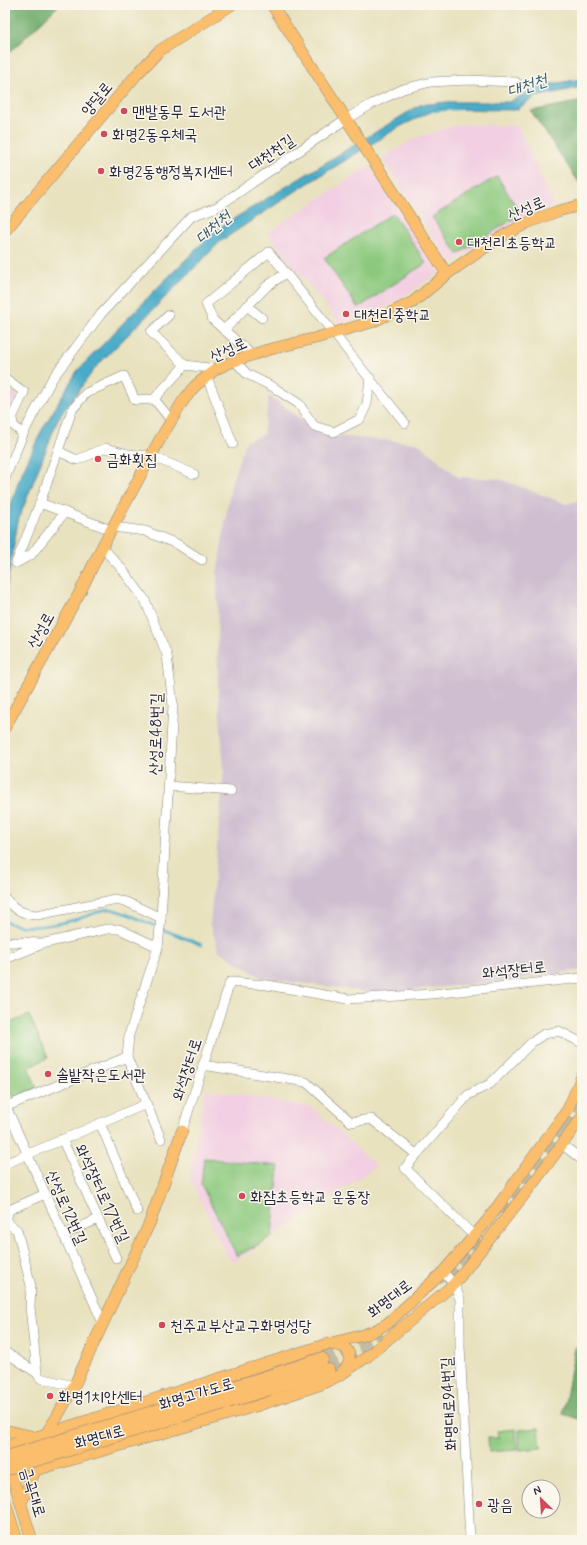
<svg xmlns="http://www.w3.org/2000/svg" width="587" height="1545" font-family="Mynerve,'Poor Story',sans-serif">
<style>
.built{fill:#f2cfe2}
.industrial{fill:#cfbdd0}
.green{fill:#8cc97e;stroke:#57765c}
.forest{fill:#71ad6d;stroke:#4a6854}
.water{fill:#49abc8;stroke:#366682}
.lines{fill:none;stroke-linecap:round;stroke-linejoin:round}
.stream{stroke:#49abc8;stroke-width:2.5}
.highway-tunnel{stroke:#c0bca5;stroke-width:13;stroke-dasharray:13 6;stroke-linecap:butt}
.minor-casing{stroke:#85827d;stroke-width:10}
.major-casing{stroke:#85827d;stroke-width:12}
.highway-casing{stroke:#85827d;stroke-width:14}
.minor{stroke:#fff;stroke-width:9}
.major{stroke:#fabe6d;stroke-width:11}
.highway{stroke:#fabe6d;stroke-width:13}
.highway-bridge-casing{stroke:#85827d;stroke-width:14;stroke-linecap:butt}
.highway-bridge{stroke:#fabe6d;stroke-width:13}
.poi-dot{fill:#d1495b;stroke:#fbf7ec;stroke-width:1.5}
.labels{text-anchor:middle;stroke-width:3;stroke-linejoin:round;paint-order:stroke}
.street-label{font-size:16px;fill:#22223b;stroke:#fbf7ec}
.poi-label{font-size:16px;fill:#22223b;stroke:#fbf7ec;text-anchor:start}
.water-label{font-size:17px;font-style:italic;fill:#325973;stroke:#fbf7ec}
</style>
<rect width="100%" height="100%" fill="#fbf7ec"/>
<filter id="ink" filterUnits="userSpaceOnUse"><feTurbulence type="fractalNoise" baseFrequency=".025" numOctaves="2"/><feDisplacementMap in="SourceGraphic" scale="8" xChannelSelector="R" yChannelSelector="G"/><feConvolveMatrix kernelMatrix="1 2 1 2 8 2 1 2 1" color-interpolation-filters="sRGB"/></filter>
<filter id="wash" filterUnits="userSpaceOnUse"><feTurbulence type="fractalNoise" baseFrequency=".012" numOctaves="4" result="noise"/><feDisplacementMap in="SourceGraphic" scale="16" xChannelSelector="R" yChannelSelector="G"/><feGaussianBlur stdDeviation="0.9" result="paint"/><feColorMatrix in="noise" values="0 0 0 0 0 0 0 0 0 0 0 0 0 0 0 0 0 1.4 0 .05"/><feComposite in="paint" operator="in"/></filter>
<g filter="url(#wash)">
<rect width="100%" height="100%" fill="#e8e2bf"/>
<g class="built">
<polygon points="460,124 518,126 554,206 522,218 482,243 451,264 382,158 418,137"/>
<polygon points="369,166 440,272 392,304 340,324 267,233"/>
<polygon points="5,385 18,398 5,420"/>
<polygon points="205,1089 311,1107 377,1166 235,1262 227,1256 190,1179"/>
</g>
<polygon class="industrial" points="269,395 322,435 418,443 458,477 500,479 566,504 582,500 582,970 488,983 375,993 262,978 219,951 210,925 224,770 218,689 217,575 231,484 246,441 263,435"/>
<g class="green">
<polygon points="497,176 521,214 458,254 432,217"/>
<polygon points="393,213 426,263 358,308 324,258"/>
<polygon points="29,1015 48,1058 28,1067 37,1088 15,1098 5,1089 5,1025"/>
<polygon points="204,1158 279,1166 272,1237 237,1256 201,1184"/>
<polygon points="539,1428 541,1448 519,1450 519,1430"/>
<polygon points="516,1429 517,1450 489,1452 488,1438 498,1438 497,1431"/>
</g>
<g class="forest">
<polygon points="5,5 59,5 8,54 5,54"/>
<polygon points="582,101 582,187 531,111"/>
<polygon points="582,1342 582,1420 563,1414 575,1348"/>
</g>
<polygon class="water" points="582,79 582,87 535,97 516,110 437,109 399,127 299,189 221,241 96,367 58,419 18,521 5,596 5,523 20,477 42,430 77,371 161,284 217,229 420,105 447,102 509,102 540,86"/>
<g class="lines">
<g class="stream">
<polyline points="430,111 457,109"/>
<path d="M5,921C24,933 66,923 87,916C94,914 101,910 108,909C117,908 147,923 157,927"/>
<polyline points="162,929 202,945"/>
</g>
</g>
</g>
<g filter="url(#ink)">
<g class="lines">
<g class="highway-tunnel">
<polyline points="566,1129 582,1103"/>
<polyline points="499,1212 533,1170 568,1118"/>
<polyline points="445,1276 461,1260 481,1235"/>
<polyline points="322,1359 373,1335"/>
<polyline points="328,1370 362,1353 384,1336"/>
</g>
<g class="minor-casing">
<g id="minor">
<polyline points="247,306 262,318"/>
<polyline points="169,315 151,332 185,365"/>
<polyline points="224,330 267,286 286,273"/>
<polyline points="252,355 213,320 206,304 269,252 405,423"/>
<polyline points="235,361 247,374 273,387 299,404 314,426 334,432 360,419 367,404 370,378"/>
<polyline points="207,377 233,444"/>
<polyline points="5,378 24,392 12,418 13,425 23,434"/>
<polyline points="154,399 171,420"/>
<polyline points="58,451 77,460 106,448 128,454 151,456 194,474"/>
<polyline points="5,478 23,434 52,379 101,314 192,216 217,207 346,119 372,104 403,89 431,82 468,80 516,82"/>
<polyline points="40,503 111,530"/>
<polyline points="113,527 145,531 177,544 202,560"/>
<polyline points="102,547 122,569 145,600 167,655 173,705 161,918 158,947"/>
<polyline points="16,563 40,503 72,410 86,393 124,376 135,400 154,399 185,365 216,369"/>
<polyline points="16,563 31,555 65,512"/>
<polyline points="169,786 231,791"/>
<path d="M5,898C14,909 22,914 37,915L117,899L127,902L161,918"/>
<polyline points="5,942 45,943 107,929 119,929 158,947 129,1035 127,1057 161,1139"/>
<polyline points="5,959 40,945"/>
<polyline points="203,1065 306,1082 351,1122 371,1119 416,1154"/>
<polyline points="5,1104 103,1323"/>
<polyline points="5,1107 127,1057"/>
<polyline points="100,1123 137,1211"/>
<polyline points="182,1131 230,982 267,985 348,999 432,994 582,978"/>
<polyline points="62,1139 116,1258"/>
<polyline points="563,1145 582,1160"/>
<polyline points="5,1164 146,1104"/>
<polyline points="5,1223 9,1210 45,1194"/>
<polyline points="63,1235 98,1219"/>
<polyline points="474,1236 405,1168 468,1095 490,1084 532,1042 544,1034 559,1031 582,1043"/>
<polyline points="443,1272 454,1284 460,1299 460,1346 470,1540"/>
<polyline points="5,1352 37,1373 30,1307 31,1286 17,1230 6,1222"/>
<polyline points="37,1373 40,1378 74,1386"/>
</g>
</g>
<g class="major-casing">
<g id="major">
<polyline points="272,5 447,274"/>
<polyline points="5,231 138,73 159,51 231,5"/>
<polyline points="5,727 80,592 102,547 159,441 183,401 195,386 216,369 231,362 267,350 316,338 372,322 413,302 447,274 497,239 527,223 558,211 582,205"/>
<path d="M330,1344C333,1345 337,1345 340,1346C353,1349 351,1364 343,1371"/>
<polyline points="5,1430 35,1437"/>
<polyline points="45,1435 57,1417 74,1386 150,1222 182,1131"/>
<polyline points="5,1447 327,1344 360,1336 374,1331 388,1323 443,1272 487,1221 568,1109 582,1076"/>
<polyline points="11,1472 32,1540"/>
<polyline points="5,1479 256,1406 319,1385 340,1375 368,1356 454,1284 538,1177 582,1117"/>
<polyline points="5,1501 17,1540"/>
<polyline points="21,1503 35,1471"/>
</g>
</g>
<g class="highway-casing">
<g id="highway">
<polyline points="264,1378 322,1359"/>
<polyline points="269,1389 328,1370"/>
</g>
</g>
<use href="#minor" class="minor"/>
<use href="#major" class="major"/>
<use href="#highway" class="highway"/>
<g class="highway-bridge-casing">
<g id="highway-bridge">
<polyline points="5,1458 264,1378"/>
<polyline points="5,1469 269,1389"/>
</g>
</g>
<use href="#highway-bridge" class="highway-bridge"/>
</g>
</g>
<g class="poi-dot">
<circle cx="124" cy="111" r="4"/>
<circle cx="104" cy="134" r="4"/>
<circle cx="101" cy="171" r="4"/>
<circle cx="459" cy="242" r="4"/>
<circle cx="346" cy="314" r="4"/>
<circle cx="98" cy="459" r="4"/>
<circle cx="48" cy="1074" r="4"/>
<circle cx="242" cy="1196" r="4"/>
<circle cx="162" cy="1325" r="4"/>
<circle cx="50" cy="1396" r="4"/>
<circle cx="479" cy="1504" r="4"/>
</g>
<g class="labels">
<g class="street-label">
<text transform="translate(96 98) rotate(-50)" y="6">양달로</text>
<text transform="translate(271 152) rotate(-34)" y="6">대천천길</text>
<text transform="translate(526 208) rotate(-24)" y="6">산성로</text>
<text transform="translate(228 349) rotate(-24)" y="6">산성로</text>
<text transform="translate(40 630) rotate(-61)" y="6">산성로</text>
<text transform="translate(155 734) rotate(-89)" y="6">산성로48번길</text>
<text transform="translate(514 969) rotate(-6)" y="6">와석장터로</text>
<text transform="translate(186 1069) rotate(-72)" y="6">와석장터로</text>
<text transform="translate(103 1193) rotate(65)" y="6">와석장터로17번길</text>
<text transform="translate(67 1207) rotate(66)" y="6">산성로12번길</text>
<text transform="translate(389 1298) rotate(-38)" y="6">화명대로</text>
<text transform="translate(196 1393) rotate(-17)" y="6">화명고가도로</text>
<text transform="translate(448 1404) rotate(-93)" y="6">화명대로94번길</text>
<text transform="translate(99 1436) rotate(-16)" y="6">화명대로</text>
<text transform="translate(34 1492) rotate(73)" y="6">금곡대로</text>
</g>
<g class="poi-label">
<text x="132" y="117">맨발동무 도서관</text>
<text x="112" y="140">화명2동우체국</text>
<text x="109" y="177">화명2동행정복지센터</text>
<text x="467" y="248">대천리초등학교</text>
<text x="354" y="320">대천리중학교</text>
<text x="106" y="465">금화횟집</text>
<text x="56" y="1080">솔밭작은도서관</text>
<text x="250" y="1202">화잠초등학교 운동장</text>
<text x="170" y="1331">천주교부산교구화명성당</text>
<text x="58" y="1402">화명1치안센터</text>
<text x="487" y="1510">광음</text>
</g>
<g class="water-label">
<text transform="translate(527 85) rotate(-18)" y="6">대천천</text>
<text transform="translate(213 227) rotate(-40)" y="6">대천천</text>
</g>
</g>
<rect width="587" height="1545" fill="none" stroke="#fbf7ec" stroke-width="20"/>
<g transform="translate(541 1499) rotate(335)"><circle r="19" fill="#fbf7ec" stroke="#a4a2a5"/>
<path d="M0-3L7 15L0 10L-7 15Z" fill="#d1495b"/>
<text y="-6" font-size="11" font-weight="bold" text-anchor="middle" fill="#22223b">N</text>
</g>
</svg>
